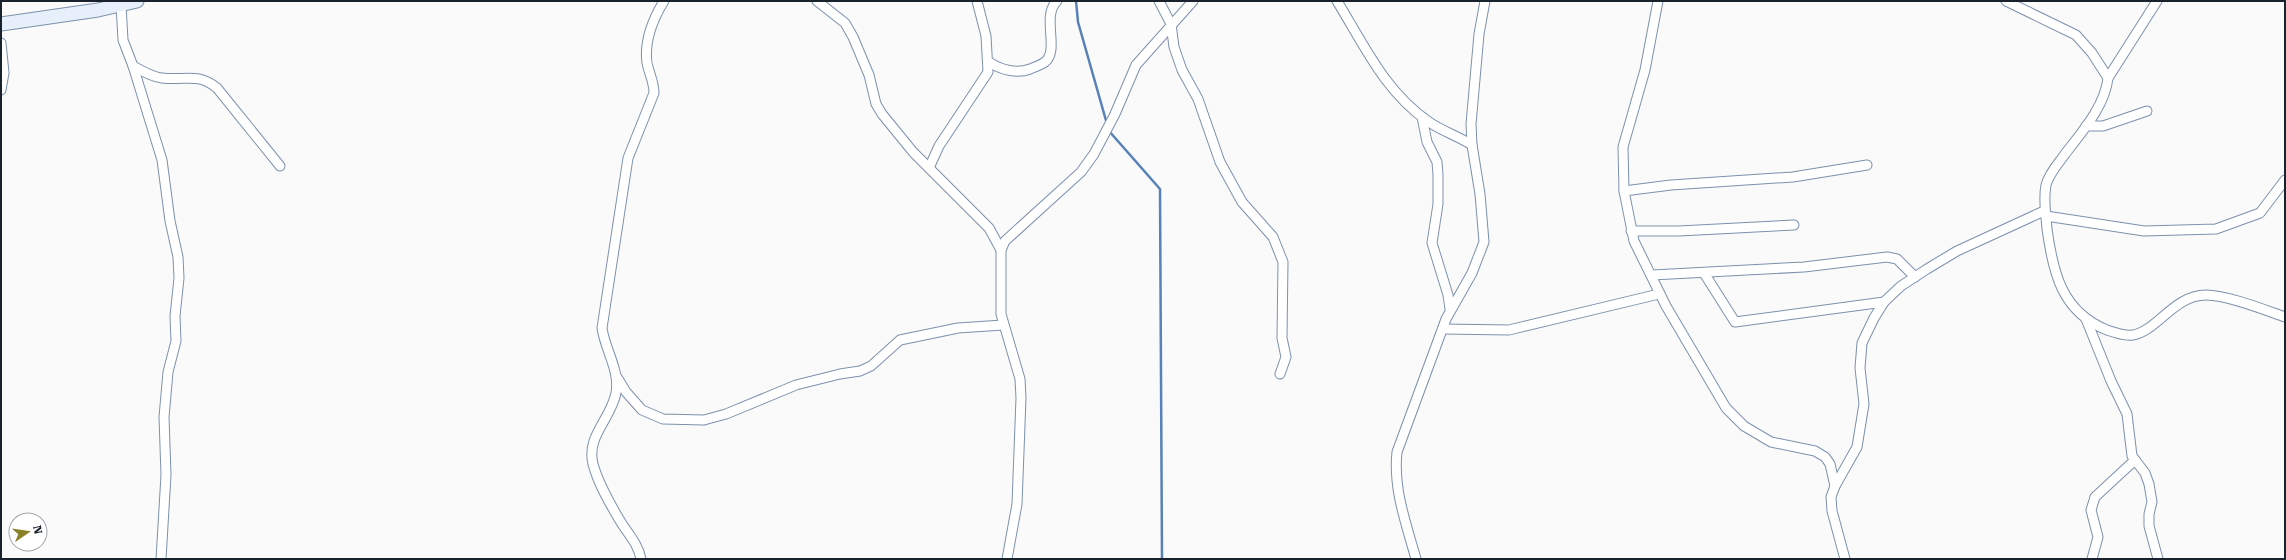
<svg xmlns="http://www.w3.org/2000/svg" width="2286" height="560" font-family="'Roboto Serif',serif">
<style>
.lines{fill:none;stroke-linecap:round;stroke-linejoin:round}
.stream{stroke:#5781b7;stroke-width:2.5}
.street-casing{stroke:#7c91ac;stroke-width:11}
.secondary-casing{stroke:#7c91ac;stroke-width:15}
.street{stroke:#fff;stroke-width:9}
.secondary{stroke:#e6effa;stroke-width:13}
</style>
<rect width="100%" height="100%" fill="#fafafa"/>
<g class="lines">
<g class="stream">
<polyline points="1076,1 1078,22 1107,124"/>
<polyline points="1109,131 1160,189 1162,559"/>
</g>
<g class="street-casing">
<g id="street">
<polyline points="817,1 845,23 853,37 869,75 876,104 882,114 913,152 989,228 1001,250"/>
<polyline points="1159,1 1171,24 1174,47 1182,70 1198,99 1220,162 1242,202 1273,237 1283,262 1282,338 1286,357 1280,374"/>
<path d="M1337,1C1364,45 1385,92 1429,122C1442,131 1458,136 1472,145"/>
<polyline points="1658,1 1645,70 1623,147 1624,191 1634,241 1666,306 1726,408 1744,426 1771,442 1815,451 1825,457 1830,464 1835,486"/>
<path d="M2006,1L2076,35L2092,53L2108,78C2105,106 2082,132 2065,154C2059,163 2049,173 2046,185C2043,200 2046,214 2047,229C2053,273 2062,312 2107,330C2116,333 2124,336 2133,335C2157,331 2174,295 2206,295C2227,295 2265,310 2285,317"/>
<polyline points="121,5 123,40 133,66 162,160 170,221 178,257 179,278 175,316 176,341 168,372 164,417 166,475 161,559"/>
<polyline points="1,43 4,73 1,90"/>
<path d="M989,62C1001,70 1017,74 1030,69C1035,67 1041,65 1045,62C1060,50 1041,16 1057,1"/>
<path d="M133,66C142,71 152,77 162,78C185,81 197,72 217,88L280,166"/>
<polyline points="2108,78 2157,1"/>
<polyline points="1422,117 1427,142 1437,162 1438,175 1438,204 1432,243 1448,295 1450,309"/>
<polyline points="2086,126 2103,126 2147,111"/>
<polyline points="929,168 939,146 988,72 986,36 977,1"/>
<polyline points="1624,191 1671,185 1793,177 1867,165"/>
<polyline points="2046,216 2144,231 2216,229 2260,213 2285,180"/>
<polyline points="1631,231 1679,231 1794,225"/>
<polyline points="1704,273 1735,322 1884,302"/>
<polyline points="1652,275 1804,267 1887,257 1897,259 1915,277"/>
<polyline points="2086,319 2111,381 2127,414 2132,456 2145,473 2149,484 2152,502 2149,514 2149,526 2158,559"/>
<polyline points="1443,329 1509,330 1659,294"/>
<polyline points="617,377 626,392 642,410 663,419 704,420 726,414 796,385 840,374 860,371 871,366 900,340 958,328 1003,325"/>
<path d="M641,559C638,543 627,533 619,519C609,502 598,483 593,464C586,436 611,419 616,393C620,370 605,350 602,328L628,158L654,93C654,82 649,73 647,63C644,41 653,19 664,1"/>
<polyline points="1007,559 1017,504 1021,398 1020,379 1001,314 1001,250 1005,241 1081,172 1094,154 1115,114 1136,65 1193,1"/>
<path d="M1416,559C1406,523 1393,489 1397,452L1446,319L1472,273L1484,242L1480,194L1472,145L1471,124L1479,34L1485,1"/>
<polyline points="1845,559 1832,511 1831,497 1835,486 1857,447 1864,404 1860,368 1862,343 1874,318 1884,302 1901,286 1927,269 1957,251 2044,211"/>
<polyline points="2092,559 2098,537 2091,510 2095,497 2135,460"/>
</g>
</g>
<g class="secondary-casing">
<polyline id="secondary" points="1,24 98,10 137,1"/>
</g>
<use href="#street" class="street"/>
<use href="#secondary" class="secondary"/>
</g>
<rect width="2286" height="560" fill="none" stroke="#1a222d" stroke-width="4"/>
<g transform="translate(28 532) rotate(77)"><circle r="19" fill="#ffffff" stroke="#a3a7ab"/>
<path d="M0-3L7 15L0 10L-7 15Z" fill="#888128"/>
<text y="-6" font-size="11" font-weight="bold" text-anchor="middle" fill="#1a222d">N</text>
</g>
</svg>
